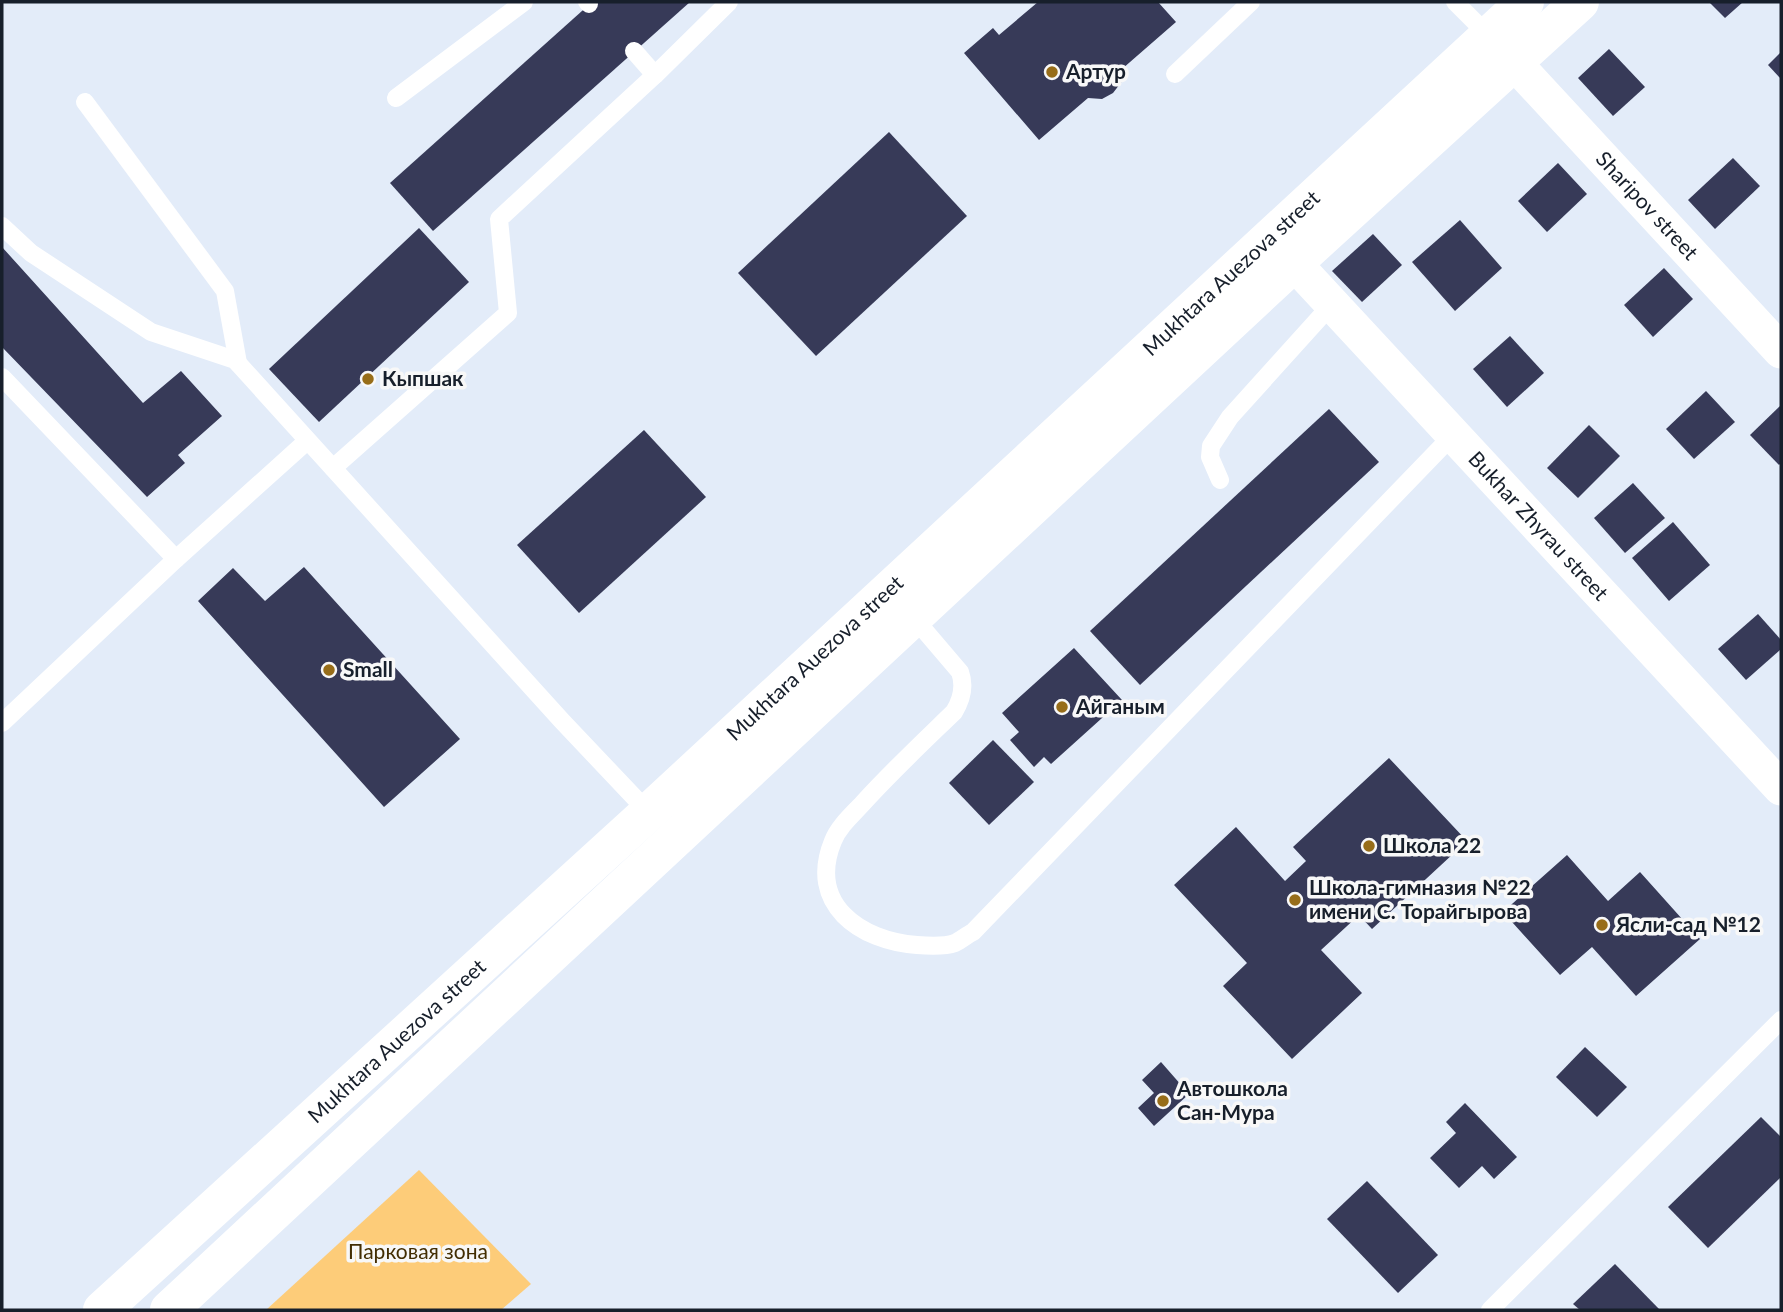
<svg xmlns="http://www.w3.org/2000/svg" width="1783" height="1312" font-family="Lato,sans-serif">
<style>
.green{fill:#fdcc79}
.building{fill:#373a58}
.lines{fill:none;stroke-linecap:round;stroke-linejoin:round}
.service{stroke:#fff;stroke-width:18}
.minor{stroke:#fff;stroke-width:35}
.secondary{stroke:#fff;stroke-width:38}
.poi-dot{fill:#976d19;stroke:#f8f8f8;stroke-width:2.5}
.labels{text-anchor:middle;stroke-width:7;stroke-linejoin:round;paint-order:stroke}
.poi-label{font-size:21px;font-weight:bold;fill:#171f2b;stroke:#f8f8f8;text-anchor:start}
.street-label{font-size:21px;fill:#171f2b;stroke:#f8f8f8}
.park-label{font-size:21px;fill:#432e03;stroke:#f8f8f8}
</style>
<rect width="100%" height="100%" fill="#e3ecf9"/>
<polygon class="green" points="419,1170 531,1284 501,1310 266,1310"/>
<g class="building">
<polygon points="592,2 690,2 433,231 390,183"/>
<polygon points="1038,2 1158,2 1176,22 1122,69 1123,80 1113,93 1102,99 1088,98 1039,140 964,53 993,28 999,35"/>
<polygon points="1709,2 1743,2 1725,18"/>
<polygon points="1609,49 1645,87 1613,116 1578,78"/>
<polygon points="1781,52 1781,79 1768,65"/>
<polygon points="889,132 967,216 816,356 738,273"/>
<polygon points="1733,158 1760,186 1715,229 1688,200"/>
<polygon points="1558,163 1587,194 1547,232 1518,201"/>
<polygon points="1460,220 1502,268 1455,311 1412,262"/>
<polygon points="419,228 469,282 319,422 269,369"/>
<polygon points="1373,234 1402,265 1362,302 1332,271"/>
<polygon points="2,247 143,403 181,371 222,416 178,455 185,463 147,497 2,347"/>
<polygon points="1664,268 1693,299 1653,337 1624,305"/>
<polygon points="1510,336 1544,373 1507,407 1473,369"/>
<polygon points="1706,391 1735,422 1694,459 1666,429"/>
<polygon points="1781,405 1781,463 1779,465 1750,435"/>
<polygon points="1329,409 1379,462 1140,685 1090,631"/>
<polygon points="1589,425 1620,456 1578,498 1547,468"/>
<polygon points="644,430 706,497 579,613 517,545"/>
<polygon points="1633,483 1665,518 1625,553 1594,518"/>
<polygon points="1673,522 1710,565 1669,601 1632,558"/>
<polygon points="304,567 460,739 384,807 198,601 233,568 265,601"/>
<polygon points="1758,614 1781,640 1781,649 1746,680 1718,649"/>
<polygon points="1074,648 1122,700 1051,764 1044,757 1034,767 1010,740 1019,732 1002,713"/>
<polygon points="993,740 1034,782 989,825 949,783"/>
<polygon points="1389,758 1467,841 1372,929 1359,915 1321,950 1362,993 1292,1059 1223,986 1247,963 1174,885 1236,827 1285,881 1306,861 1293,847"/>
<polygon points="1567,855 1608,901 1640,872 1700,939 1636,996 1592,947 1560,975 1503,912"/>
<polygon points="1585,1047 1627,1087 1597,1117 1556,1077"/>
<polygon points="1161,1062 1189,1094 1154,1126 1138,1108 1154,1093 1142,1080"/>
<polygon points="1465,1103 1517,1157 1494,1179 1482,1166 1459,1188 1430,1158 1456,1133 1446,1122"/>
<polygon points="1761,1117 1781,1137 1781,1177 1708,1248 1668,1207"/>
<polygon points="1367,1181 1438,1255 1398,1293 1327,1219"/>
<polygon points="1615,1264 1660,1310 1580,1310 1573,1304"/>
</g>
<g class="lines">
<g class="service">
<polyline points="587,2 589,4"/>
<polyline points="1455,2 1488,35"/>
<polyline points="634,51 655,75"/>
<polyline points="1175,74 1251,2"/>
<polyline points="396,98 524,2"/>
<polyline points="85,102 225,291 238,363"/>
<polyline points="2,226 31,253 151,332 235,360 562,721 651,815"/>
<polyline points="2,377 176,559 307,441"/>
<polyline points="333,468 508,313 499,219 655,75 729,2"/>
<polyline points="1220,480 1210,457 1211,446 1230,417 1332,304"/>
<path d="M914,618L960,672C965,686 962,699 954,712C923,742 892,771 863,803C852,815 839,826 833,841C807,904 860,941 917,945C929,946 944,947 955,943C961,940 967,935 973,932L1453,435"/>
<polyline points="2,723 176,559"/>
<polyline points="1490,1310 1781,1020"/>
</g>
<g class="minor">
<path id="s1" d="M1496,43L1781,351"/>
<path id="s2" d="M1294,263L1781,788"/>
</g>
<g class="secondary">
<path id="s3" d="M102,1310L649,812L1525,2"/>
<polyline points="169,1310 1294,263 1580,2"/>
</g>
</g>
<g class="poi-dot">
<circle cx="1052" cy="72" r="7"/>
<circle cx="368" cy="379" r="7"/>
<circle cx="329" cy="670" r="7"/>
<circle cx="1062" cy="707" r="7"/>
<circle cx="1369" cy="846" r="7"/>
<circle cx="1295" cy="900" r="7"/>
<circle cx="1602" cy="925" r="7"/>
<circle cx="1163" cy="1101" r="7"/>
</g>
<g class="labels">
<g class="poi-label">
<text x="1066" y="79">Артур</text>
<text x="382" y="386">Кыпшак</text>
<text x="343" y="677">Small</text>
<text x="1076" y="714">Айганым</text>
<text x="1383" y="853">Школа 22</text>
<text x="1309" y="895">Школа-гимназия №22<tspan x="1309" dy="24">имени С. Торайгырова</tspan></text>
<text x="1616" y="932">Ясли-сад №12</text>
<text x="1177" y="1096">Автошкола<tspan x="1177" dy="24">Сан-Мура</tspan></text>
</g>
<g class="street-label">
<text dy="7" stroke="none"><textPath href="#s1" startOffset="222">Sharipov street</textPath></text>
<text dy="7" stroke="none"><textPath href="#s3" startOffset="1533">Mukhtara Auezova street</textPath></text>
<text dy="7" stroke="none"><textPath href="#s2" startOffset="359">Bukhar Zhyrau street</textPath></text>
<text dy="7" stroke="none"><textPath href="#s3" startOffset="966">Mukhtara Auezova street</textPath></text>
<text dy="7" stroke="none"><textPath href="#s3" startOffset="399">Mukhtara Auezova street</textPath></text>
</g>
<g class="park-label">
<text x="418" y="1259">Парковая зона</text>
</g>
</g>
<rect width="1783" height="1312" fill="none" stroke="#171f2b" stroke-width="7"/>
</svg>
